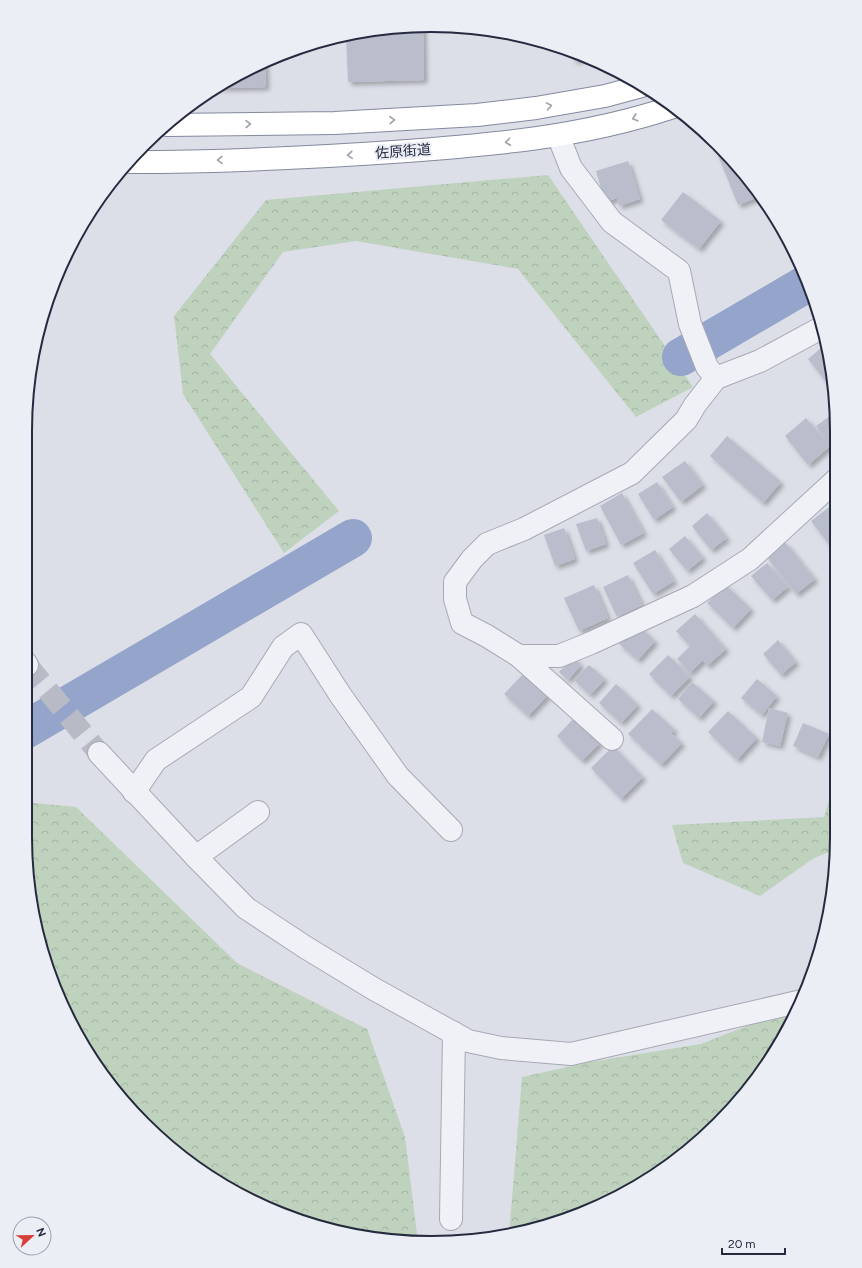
<svg xmlns="http://www.w3.org/2000/svg" width="862" height="1268" font-family="Figtree,'Noto Sans JP',sans-serif">
<style>
.forest{fill:url(#forest-crowns)}
.lines{fill:none;stroke-linecap:round;stroke-linejoin:round}
.river{stroke:#95a4cb;stroke-width:38}
.building{fill:#babdcb;filter:url(#shadow)}
.minor-tunnel{stroke:#b8bbc6;stroke-width:22;stroke-dasharray:22 11;stroke-linecap:butt}
.minor-casing{stroke:#a6a9b5;stroke-width:24}
.highway-casing{stroke:#83899f;stroke-width:24}
.minor{stroke:#f0f1f6;stroke-width:22}
.highway{stroke:#fff;stroke-width:22}
.oneway{stroke:#9d9fa9}
.labels{text-anchor:middle;stroke-width:4;stroke-linejoin:round;paint-order:stroke}
.street-label{font-size:14px;fill:#252a3f;stroke:#eceef6}
.rim{fill:none;stroke:#252a3f;stroke-width:2}
</style>
<defs>
<pattern id="forest-crowns" width="20" height="18" patternUnits="userSpaceOnUse"><rect width="20" height="18" fill="#bfd2bd"/><path d="M2 6a3 3 0 1 1 6 0M12 15a3 3 0 1 1 6 0" fill="none" stroke="#a4b4a4"/></pattern>
<filter id="shadow"><feDropShadow dx="3.5" dy="3.5" stdDeviation="2" flood-color="#0004"/></filter>
</defs>
<rect width="100%" height="100%" fill="#dddfe8"/>
<g class="forest">
<polygon points="548,175 693,387 636,417 518,269 356,241 283,252 210,354 339,511 284,553 183,394 174,316 266,200"/>
<polygon points="837,773 837,837 836,849 814,858 760,896 683,863 672,825 824,817"/>
<polygon points="25,802 76,807 237,963 367,1029 405,1137 418,1242 378,1240 275,1212 228,1188 163,1142 93,1062 56,993 39,942 25,837"/>
<polygon points="799,1005 768,1063 718,1124 657,1174 611,1201 509,1235 522,1077 590,1062 701,1044"/>
</g>
<g class="lines">
<g class="river">
<polyline points="681,357 806,284"/>
<polyline points="25,730 353,538"/>
</g>
</g>
<g class="building">
<polygon points="423,26 424,80 348,82 346,35 352,33"/>
<polygon points="571,51 587,56 588,57 574,61"/>
<polygon points="265,62 266,87 216,88"/>
<polygon points="711,138 718,144 761,196 738,205"/>
<polygon points="628,161 640,199 619,206 617,198 605,202 596,171"/>
<polygon points="683,192 721,221 699,249 661,220"/>
<polygon points="821,348 828,356 830,355 832,381 828,384 808,359"/>
<polygon points="834,402 836,416 828,407"/>
<polygon points="830,416 837,426 837,441 830,446 816,426"/>
<polygon points="806,418 830,446 808,465 785,436"/>
<polygon points="727,436 781,482 763,503 710,456"/>
<polygon points="685,461 703,485 681,502 662,477"/>
<polygon points="657,482 673,507 654,520 638,494"/>
<polygon points="622,493 644,533 621,545 600,506"/>
<polygon points="836,502 837,504 837,555 811,521"/>
<polygon points="707,513 727,538 711,550 692,526"/>
<polygon points="597,518 606,544 586,551 576,524"/>
<polygon points="564,528 575,559 555,566 544,535"/>
<polygon points="685,536 703,558 687,571 669,549"/>
<polygon points="785,542 815,579 796,594 766,556"/>
<polygon points="655,550 674,581 653,594 633,563"/>
<polygon points="767,563 788,587 772,600 751,576"/>
<polygon points="628,575 642,605 617,617 603,587"/>
<polygon points="725,584 751,609 733,628 707,603"/>
<polygon points="594,585 608,618 579,631 564,598"/>
<polygon points="695,614 726,649 707,666 703,660 690,673 677,659 690,646 676,631"/>
<polygon points="637,624 655,641 638,660 619,644"/>
<polygon points="778,640 796,662 781,675 763,654"/>
<polygon points="668,655 690,677 671,696 649,674"/>
<polygon points="573,657 581,665 568,680 559,672"/>
<polygon points="589,665 605,679 590,695 574,680"/>
<polygon points="524,673 548,695 528,716 504,694"/>
<polygon points="757,679 777,696 762,715 741,698"/>
<polygon points="692,682 714,701 699,718 678,699"/>
<polygon points="616,684 638,705 621,723 599,703"/>
<polygon points="769,708 788,713 780,746 762,742"/>
<polygon points="652,709 675,730 671,733 682,743 661,765 628,734"/>
<polygon points="728,711 757,738 737,760 708,732"/>
<polygon points="575,717 600,743 582,761 557,736"/>
<polygon points="803,723 829,734 818,757 793,746"/>
<polygon points="613,746 643,777 621,799 591,768"/>
</g>
<g class="lines">
<polyline class="minor-tunnel" points="27,665 99,753"/>
<g class="minor-casing">
<g id="minor">
<polyline points="558,135 571,168 612,222 679,271 690,324 707,367 716,378"/>
<polyline points="821,328 760,361 716,378 695,405 686,420 632,473 524,529 487,544 472,559 455,582 455,599 462,623 487,636 519,656 559,656 591,643 693,596 750,559 837,479"/>
<polyline points="519,656 612,739"/>
<polyline points="25,662 27,665"/>
<polyline points="99,753 196,857 246,908 305,947 374,989 468,1041 501,1048 571,1054 802,1001"/>
<polyline points="134,792 156,760 251,697 283,647 301,634 341,696 398,776 451,830"/>
<polyline points="196,857 258,812"/>
<polyline points="451,1219 454,1033"/>
</g>
</g>
<g class="highway-casing">
<g id="highway">
<polyline points="167,125 335,123 477,115 536,108 605,96 642,86"/>
<path d="M130,162C218,162 305,158 393,152C489,145 580,138 673,107"/>
</g>
</g>
<use href="#minor" class="minor"/>
<use href="#highway" class="highway"/>
</g>
<defs><path id="oneway-chevron" d="M-2-3.5L2.5 0L-2 3.5" fill="none" stroke-width="1.6" stroke-linecap="round" stroke-linejoin="round"/></defs>
<g class="oneway">
<use href="#oneway-chevron" transform="translate(549 106) rotate(-10)"/>
<use href="#oneway-chevron" transform="translate(635 118) rotate(164)"/>
<use href="#oneway-chevron" transform="translate(392 120) rotate(-3)"/>
<use href="#oneway-chevron" transform="translate(248 124) rotate(-1)"/>
<use href="#oneway-chevron" transform="translate(508 142) rotate(173)"/>
<use href="#oneway-chevron" transform="translate(350 155) rotate(176)"/>
<use href="#oneway-chevron" transform="translate(220 160) rotate(178)"/>
</g>
<g class="labels">
<g class="street-label">
<text transform="translate(403 151) rotate(-4)" y="5">佐原街道</text>
</g>
</g>
<path d="M0 0H862V1268H0ZM431 32H431A399 399 0 0 1 830 431V837A399 399 0 0 1 431 1236H431A399 399 0 0 1 32 837V431A399 399 0 0 1 431 32Z" fill="#eceef6" fill-rule="evenodd"/>
<path class="rim" d="M431 32H431A399 399 0 0 1 830 431V837A399 399 0 0 1 431 1236H431A399 399 0 0 1 32 837V431A399 399 0 0 1 431 32Z"/>
<g transform="translate(32 1236) rotate(68)"><circle r="19" fill="#eceef6" stroke="#9ca0ad"/>
<path d="M0-3L7 15L0 10L-7 15Z" fill="#d74038"/>
<text y="-6" font-size="11" font-weight="bold" text-anchor="middle" fill="#252a3f">N</text>
</g>
<path d="M722 1248v6h63v-6" fill="none" stroke="#252a3f" stroke-width="2"/>
<text x="728" y="1248" font-size="12" fill="#252a3f" stroke="#eceef6" stroke-width="3" paint-order="stroke">20 m</text>
</svg>
